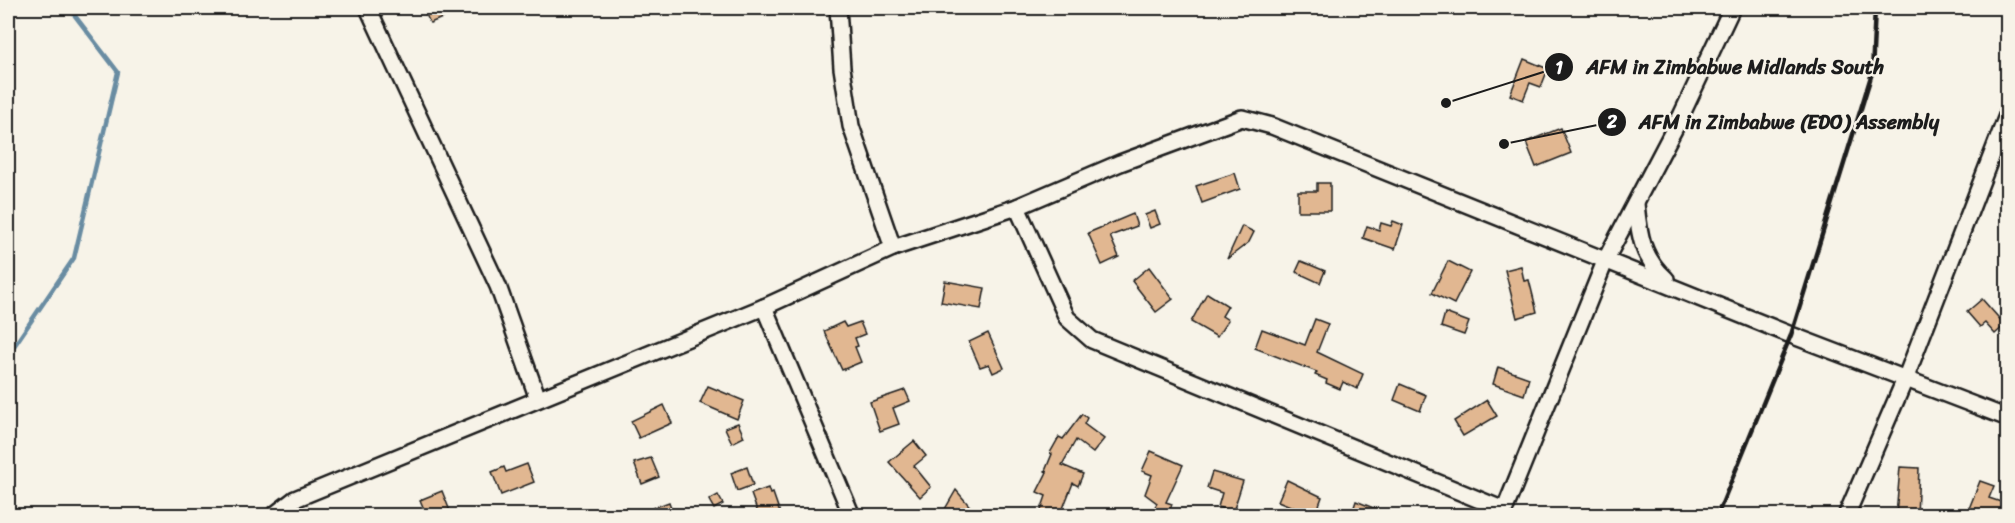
<svg xmlns="http://www.w3.org/2000/svg" width="2015" height="523" font-family="Sriracha,sans-serif">
<style>
.lines{fill:none;stroke-linecap:round;stroke-linejoin:round}
.stream{stroke:#698ca2;stroke-width:4.5}
.building{fill:#e1b791;stroke:#1c1c1c;stroke-width:1.5}
.minor-casing{stroke:#1c1c1c;stroke-width:20}
.minor{stroke:#f7f3e8;stroke-width:15}
.rail{stroke:#1c1c1c;stroke-width:4.5}
.leader{fill:none;stroke:#1c1c1c;stroke-width:2}
.callout-dot{fill:#1c1c1c;stroke:#f7f3e8;stroke-width:2}
.mark-label{font-size:18px;text-anchor:middle;font-weight:bold;fill:#fff}
.callout-label{font-size:20px;text-anchor:middle;font-weight:bold;fill:#1c1c1c;stroke:#f7f3e8;stroke-width:5;stroke-linejoin:round;paint-order:stroke}
</style>
<rect width="100%" height="100%" fill="#f7f3e8"/>
<filter id="ink" filterUnits="userSpaceOnUse"><feTurbulence type="fractalNoise" baseFrequency=".0167" numOctaves="2"/><feDisplacementMap in="SourceGraphic" scale="12" xChannelSelector="R" yChannelSelector="G"/><feConvolveMatrix kernelMatrix="1 2 1 2 8 2 1 2 1" color-interpolation-filters="sRGB"/></filter>
<g filter="url(#ink)">
<g class="lines">
<polyline class="stream" points="8,355 74,258 118,72 69,8"/>
</g>
<g class="building">
<polygon points="423,8 467,8 430,23"/>
<polygon points="1524,59 1548,69 1541,87 1530,83 1523,100 1510,95"/>
<polygon points="1561,128 1571,153 1536,167 1526,142"/>
<polygon points="1235,173 1240,189 1202,203 1196,186"/>
<polygon points="1317,183 1330,183 1330,211 1298,211 1298,191 1317,191"/>
<polygon points="1155,211 1160,224 1150,228 1145,215"/>
<polygon points="1133,214 1137,226 1110,236 1119,257 1102,265 1088,233"/>
<polygon points="1393,221 1403,225 1395,249 1363,238 1367,226 1379,230 1381,223 1391,226"/>
<polygon points="1242,226 1254,232 1249,242 1227,259"/>
<polygon points="1301,261 1325,271 1320,283 1296,272"/>
<polygon points="1448,261 1470,272 1454,304 1432,293"/>
<polygon points="1521,266 1524,281 1529,280 1537,312 1517,318 1505,270"/>
<polygon points="1149,267 1173,299 1156,312 1132,281"/>
<polygon points="945,281 985,288 981,309 941,302"/>
<polygon points="1207,293 1228,306 1222,316 1228,320 1217,337 1191,322"/>
<polygon points="1982,299 2005,325 1995,334 1985,323 1980,327 1967,312"/>
<polygon points="1445,313 1469,322 1464,335 1441,327"/>
<polygon points="1315,319 1328,324 1317,352 1363,374 1357,389 1343,382 1340,389 1326,383 1327,380 1315,375 1317,372 1255,348 1262,329 1305,345"/>
<polygon points="843,322 846,327 860,322 865,334 855,338 858,346 855,347 861,362 842,370 824,331"/>
<polygon points="988,333 1004,368 993,373 989,364 980,367 969,342"/>
<polygon points="1498,367 1529,378 1524,395 1493,384"/>
<polygon points="1400,384 1426,395 1420,411 1394,400"/>
<polygon points="708,386 744,401 737,419 700,403"/>
<polygon points="905,390 910,401 893,408 899,424 880,431 870,402"/>
<polygon points="1487,400 1497,416 1463,436 1454,421"/>
<polygon points="664,405 672,423 639,438 631,421"/>
<polygon points="1082,414 1087,418 1084,424 1104,439 1093,453 1076,440 1062,465 1083,474 1078,486 1073,483 1060,516 1039,516 1046,496 1037,492 1047,472 1045,471 1052,454 1050,453 1059,437 1063,439"/>
<polygon points="738,423 744,437 732,443 725,428"/>
<polygon points="914,441 926,456 914,466 931,487 920,497 889,462"/>
<polygon points="1151,451 1183,465 1166,502 1172,504 1168,516 1150,516 1157,503 1145,494 1152,475 1142,471"/>
<polygon points="651,458 659,477 642,484 634,463"/>
<polygon points="527,464 534,482 501,495 492,472 504,467 506,472"/>
<polygon points="747,467 753,485 737,491 731,473"/>
<polygon points="1900,467 1919,468 1917,516 1896,516"/>
<polygon points="1212,472 1243,481 1233,512 1218,507 1222,493 1207,488"/>
<polygon points="1287,480 1322,497 1315,516 1278,501"/>
<polygon points="1980,481 1994,486 1989,498 2007,504 2007,516 1984,512 1980,516 1968,511"/>
<polygon points="768,488 770,494 773,493 781,516 759,516 751,494"/>
<polygon points="956,490 978,516 941,516"/>
<polygon points="442,491 452,516 427,516 420,500"/>
<polygon points="718,495 723,504 714,509 709,500"/>
<polygon points="1356,501 1391,515 1391,516 1351,516"/>
<polygon points="669,502 674,516 637,516 637,514"/>
</g>
<g class="lines">
<g class="minor-casing">
<g id="minor">
<polyline points="368,8 498,286 538,399"/>
<polyline points="838,8 842,68 851,126 893,248"/>
<path d="M1636,204C1639,234 1642,258 1666,279"/>
<polyline points="1017,207 1067,318 1092,340 1504,510"/>
<polyline points="764,307 852,516"/>
<polyline points="273,516 295,499 764,307 893,248 1017,207 1120,163 1242,118 1272,126 1791,335 2008,418"/>
<polyline points="1502,516 1606,259 1681,116 1732,8"/>
<polyline points="1846,516 1906,377 2008,113"/>
</g>
</g>
<use href="#minor" class="minor"/>
<polyline class="rail" points="1717,516 1791,335 1872,73 1875,8"/>
</g>
</g>
<path class="leader" d="M1446 103L1559 67M1504 144L1612 122"/>
<g class="callout-dot">
<circle cx="1446" cy="103" r="6"/>
<circle cx="1504" cy="144" r="6"/>
<circle cx="1559" cy="67" r="15"/>
<circle cx="1612" cy="122" r="15"/>
</g>
<g class="mark-label">
<text x="1559" y="74">1</text>
<text x="1612" y="128">2</text>
</g>
<g class="callout-label">
<text x="1735" y="74">AFM in Zimbabwe Midlands South</text>
<text x="1789" y="129">AFM in Zimbabwe (EDO) Assembly</text>
</g>
<rect width="2015" height="523" fill="none" stroke="#f7f3e8" stroke-width="30"/>
<rect x="15" y="15" width="1985" height="493" fill="none" stroke="#1c1c1c" stroke-width="2" filter="url(#ink)"/>
</svg>
